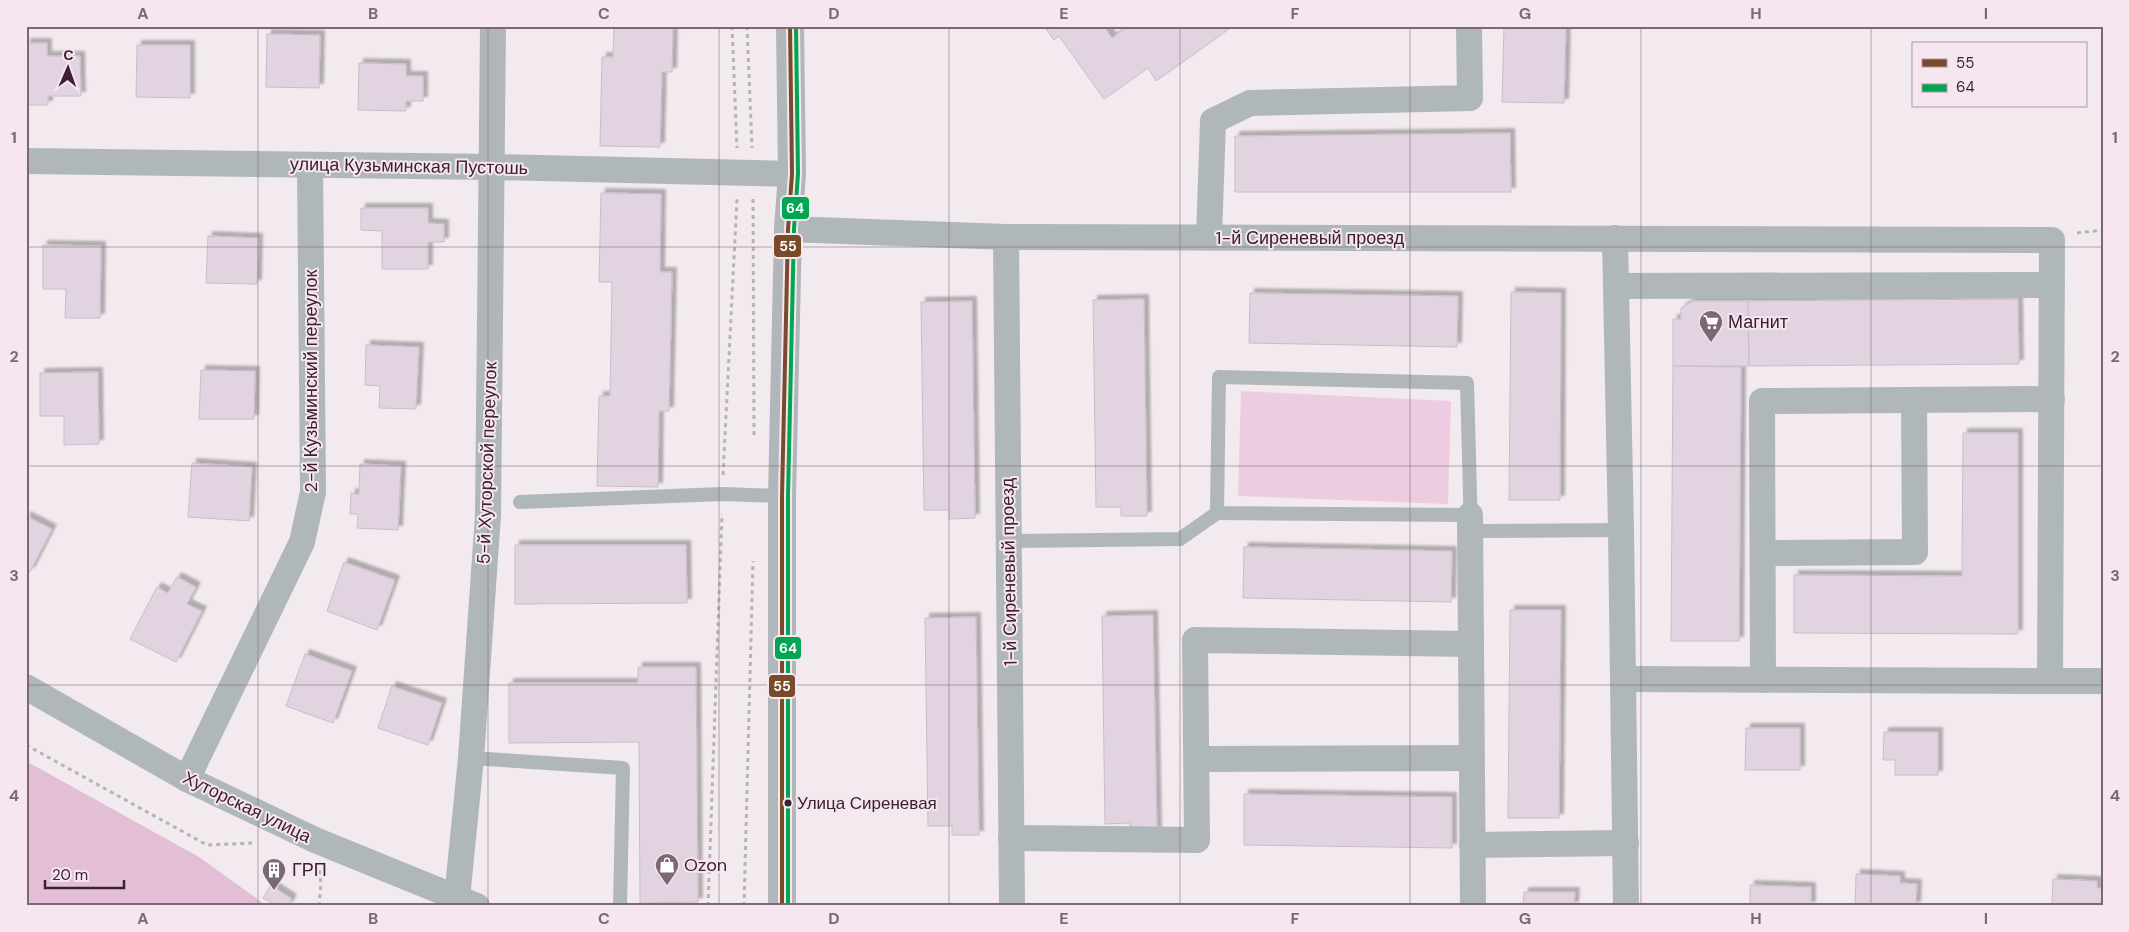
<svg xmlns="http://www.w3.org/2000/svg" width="2129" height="932" font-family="'DM Sans',sans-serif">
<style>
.green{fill:#edcce1}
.forest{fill:#e2bfd5}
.building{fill:#e1d4e0;stroke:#cabccb;filter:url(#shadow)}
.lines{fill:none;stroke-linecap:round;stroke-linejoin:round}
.path{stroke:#b3b5b9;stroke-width:3;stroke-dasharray:4 4;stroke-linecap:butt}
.service{stroke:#afb7ba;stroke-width:14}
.minor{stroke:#afb7ba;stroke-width:26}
.tertiary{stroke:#afb7ba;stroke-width:28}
.bus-1-casing{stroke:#f6e6ef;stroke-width:8}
.bus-2-casing{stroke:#f6e6ef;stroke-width:8}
.bus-1{stroke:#7a4b2a;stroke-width:4}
.bus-2{stroke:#00a651;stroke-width:4}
.grid{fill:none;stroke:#7c6774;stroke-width:1;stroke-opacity:0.55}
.bus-dot{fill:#3d2033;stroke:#f6e6ef;stroke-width:2}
.labels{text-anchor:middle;stroke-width:4;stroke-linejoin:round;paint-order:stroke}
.bus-label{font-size:17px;fill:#3d2033;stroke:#f6e6ef;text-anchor:start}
.street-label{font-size:18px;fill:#3d2033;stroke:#f6e6ef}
.poi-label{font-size:18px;fill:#3d2033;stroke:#f6e6ef;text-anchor:start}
.line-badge{stroke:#f6e6ef;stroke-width:2}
.badge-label{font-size:14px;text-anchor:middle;font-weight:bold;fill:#fff}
.neatline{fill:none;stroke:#7c6774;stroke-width:2}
.grid-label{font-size:16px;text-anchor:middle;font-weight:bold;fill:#7c6774}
</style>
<defs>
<filter id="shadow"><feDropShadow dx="4.5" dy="-4.5" stdDeviation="1" flood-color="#0004"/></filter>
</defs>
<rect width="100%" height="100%" fill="#f2eaee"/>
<polygon class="green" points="1241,391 1451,401 1448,504 1238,496"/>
<polygon class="forest" points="26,761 199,857 267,906 26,906"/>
<g class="building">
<polygon points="614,26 673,26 672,72 662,72 660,147 600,146 602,57 613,57"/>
<polygon points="1044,26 1104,26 1112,38 1128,26 1233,26 1156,81 1148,68 1104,99 1059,36 1054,40"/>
<polygon points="1504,26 1566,26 1564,103 1502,102"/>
<polygon points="267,34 320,35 319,88 266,87"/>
<polygon points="26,43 47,43 47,56 80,56 81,96 48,96 48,105 26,105"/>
<polygon points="137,45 190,45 190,98 136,97"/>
<polygon points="359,63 406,64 406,76 423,76 423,101 406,101 406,111 358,110"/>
<polygon points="1510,133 1511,192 1235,192 1235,136"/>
<polygon points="601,193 661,194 660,272 672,272 669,411 659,411 658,487 597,486 599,396 610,396 612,282 599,282"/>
<polygon points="361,208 428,208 428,223 444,224 444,242 428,242 428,269 382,269 382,231 361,230"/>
<polygon points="208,236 258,238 257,284 206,283"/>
<polygon points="43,245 101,246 100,318 65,318 66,289 43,289"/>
<polygon points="1511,292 1561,293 1560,500 1509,500"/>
<polygon points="1250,293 1458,296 1457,347 1249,343"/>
<polygon points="1144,299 1147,516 1121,516 1121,507 1096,507 1093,300"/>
<polygon points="2018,299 2019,364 1749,366 1748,301"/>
<polygon points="972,301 975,518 949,519 949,510 924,510 921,302"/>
<polygon points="1693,301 1748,301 1749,366 1673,366 1673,319 1681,319 1681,308"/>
<polygon points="366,345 419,347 416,409 379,408 380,386 365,385"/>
<polygon points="1673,366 1741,367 1739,641 1671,641"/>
<polygon points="201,370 255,371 254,419 199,419"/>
<polygon points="98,372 99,444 64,445 64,416 40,416 40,373"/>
<polygon points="1963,433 2018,433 2018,634 1794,633 1794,575 1962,576"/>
<polygon points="192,463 252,467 249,521 188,517"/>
<polygon points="360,464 401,466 398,530 357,528 358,514 350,514 351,493 359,494"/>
<polygon points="26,516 52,529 30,572 26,570"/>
<polygon points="515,545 686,545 687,603 515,604"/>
<polygon points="1244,547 1452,551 1451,602 1243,598"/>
<polygon points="344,562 395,580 377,630 327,611"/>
<polygon points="177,577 196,587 187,604 202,611 176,662 130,639 157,587 168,593"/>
<polygon points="1510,610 1561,610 1559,818 1508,818"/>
<polygon points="1153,615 1157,832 1130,832 1130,823 1105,824 1102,616"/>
<polygon points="976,617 979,835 952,835 952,826 928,826 925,618"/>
<polygon points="305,654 352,671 333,723 286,706"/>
<polygon points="638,667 696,667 698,902 640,903 639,742 509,743 509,683 638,683"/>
<polygon points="392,686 442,703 428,745 378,728"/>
<polygon points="1746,728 1800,728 1800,770 1745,770"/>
<polygon points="1884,732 1938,732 1938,775 1895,775 1895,760 1883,760"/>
<polygon points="1244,794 1452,797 1452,848 1244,845"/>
<polygon points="1856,874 1900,876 1900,883 1917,884 1916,906 1855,906"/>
<polygon points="2053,879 2097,881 2097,888 2103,888 2103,906 2052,906"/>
<polygon points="271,885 292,899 288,906 277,906 263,898"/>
<polygon points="1750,885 1811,887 1811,906 1750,906"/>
<polygon points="1524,892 1575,892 1574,906 1523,906"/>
</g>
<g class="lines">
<g class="path">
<polyline points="732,26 737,148"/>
<polyline points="747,26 752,148"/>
<polyline points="753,199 754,435"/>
<polyline points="2077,233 2103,230"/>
<polyline points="723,475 737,199"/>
<polyline points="26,745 207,845 255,843"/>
<polyline points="319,906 321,883 319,869"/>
<polyline points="708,906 722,514"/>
<polyline points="744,906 753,561"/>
</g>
<g class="service">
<polyline points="520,502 722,494 782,496"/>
<polyline points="1470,515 1217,513 1219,377 1467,383 1471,531 1621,530"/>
<polyline points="1008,541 1180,539 1217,513"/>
<polyline points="471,758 623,768 620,906"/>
</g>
<g class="minor">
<polyline points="26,161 493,167 792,174"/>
<polyline points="788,229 1006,237 2052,240 2050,681 1624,679"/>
<polyline points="1006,237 1012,906"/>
<polyline points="1209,237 1213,121 1250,103 1470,98 1469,26"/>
<polyline points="1615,238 1621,530 1626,906"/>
<polyline points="1616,286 2052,285"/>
<polyline points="1470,515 1473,906"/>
<polyline points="1763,553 1915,552 1914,400"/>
<polyline points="1763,680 1762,401 2052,399"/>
<polyline points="2050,681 2103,681"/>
<polyline points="26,687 187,779 315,840 477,906"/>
<polyline points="1197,759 1472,758"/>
<polyline points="187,779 302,542 313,492 310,165"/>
<polyline points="1011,838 1197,840 1195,640 1471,644"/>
<polyline points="1472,845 1626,843"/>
<polyline points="457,898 471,758 488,515 493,26"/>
</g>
<polyline class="tertiary" points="782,906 782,496 788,229 792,174 790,26"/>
<g class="bus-1-casing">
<polyline id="bus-1" points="782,906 782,496 788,229 792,174 790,26"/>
</g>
<g class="bus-2-casing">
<polyline id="bus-2" points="788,906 788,496 794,229 798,174 796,26"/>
</g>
<use href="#bus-1" class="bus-1"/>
<use href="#bus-2" class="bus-2"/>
</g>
<path class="grid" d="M258,26V906M488,26V906M719,26V906M949,26V906M1180,26V906M1410,26V906M1641,26V906M1871,26V906M26,247H2103M26,466H2103M26,685H2103"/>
<defs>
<g id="supermarket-pin" transform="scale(1.25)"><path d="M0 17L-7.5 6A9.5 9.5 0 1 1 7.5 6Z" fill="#7c6774" stroke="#f6e6ef"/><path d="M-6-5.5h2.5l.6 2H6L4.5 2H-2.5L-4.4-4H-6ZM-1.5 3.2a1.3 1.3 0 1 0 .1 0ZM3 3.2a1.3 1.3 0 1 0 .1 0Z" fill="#fff"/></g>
<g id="shop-pin" transform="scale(1.25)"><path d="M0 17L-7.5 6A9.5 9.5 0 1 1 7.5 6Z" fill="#7c6774" stroke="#f6e6ef"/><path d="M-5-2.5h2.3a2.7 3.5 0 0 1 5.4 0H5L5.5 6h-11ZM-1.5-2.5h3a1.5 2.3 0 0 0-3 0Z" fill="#fff"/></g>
<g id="building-pin" transform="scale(1.25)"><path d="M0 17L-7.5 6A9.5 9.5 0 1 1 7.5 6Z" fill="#7c6774" stroke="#f6e6ef"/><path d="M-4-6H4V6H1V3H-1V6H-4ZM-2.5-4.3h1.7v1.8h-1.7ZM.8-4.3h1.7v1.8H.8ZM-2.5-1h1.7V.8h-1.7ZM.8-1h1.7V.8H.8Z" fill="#fff"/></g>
</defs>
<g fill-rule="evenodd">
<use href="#supermarket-pin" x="1711" y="322"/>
<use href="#shop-pin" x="667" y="865"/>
<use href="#building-pin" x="274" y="870"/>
</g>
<circle class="bus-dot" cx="788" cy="803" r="4.5"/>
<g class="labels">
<g class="bus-label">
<text x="797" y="809">Улица Сиреневая</text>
</g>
<g class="street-label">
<text transform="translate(409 166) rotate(1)" y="6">улица Кузьминская Пустошь</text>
<text x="1310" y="244">1-й Сиреневый проезд</text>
<text transform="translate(311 381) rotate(-90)" y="6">2-й Кузьминский переулок</text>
<text transform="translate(487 463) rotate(-88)" y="6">5-й Хуторской переулок</text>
<text transform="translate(1009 572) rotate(-91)" y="6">1-й Сиреневый проезд</text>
<text transform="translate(247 807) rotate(26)" y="6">Хуторская улица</text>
</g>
<g class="poi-label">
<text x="1728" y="328">Магнит</text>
<text x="684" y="871">Ozon</text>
<text x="292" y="876">ГРП</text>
</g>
</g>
<g class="line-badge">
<rect x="781" y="196" width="29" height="24" rx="5" fill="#00a651"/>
<rect x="773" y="234" width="29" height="24" rx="5" fill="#7a4b2a"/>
<rect x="774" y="636" width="28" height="24" rx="5" fill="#00a651"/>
<rect x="768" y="674" width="28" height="24" rx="5" fill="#7a4b2a"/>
</g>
<g class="badge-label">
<text x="795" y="213">64</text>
<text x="788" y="251">55</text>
<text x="788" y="653">64</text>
<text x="782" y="691">55</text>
</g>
<rect width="2129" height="932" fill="none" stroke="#f6e6ef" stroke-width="55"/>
<rect x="1912" y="42" width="175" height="65" fill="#f6e6ef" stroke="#ac97a4"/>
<rect x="1922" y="59" width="25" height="8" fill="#7a4b2a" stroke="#ac97a4"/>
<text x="1956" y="68" font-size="15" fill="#3d2033">55</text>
<rect x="1922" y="84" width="25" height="8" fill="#00a651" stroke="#ac97a4"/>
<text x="1956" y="92" font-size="15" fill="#3d2033">64</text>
<g transform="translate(68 68) rotate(2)" stroke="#f6e6ef" stroke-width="4" paint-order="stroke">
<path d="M0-4L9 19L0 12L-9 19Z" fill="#3d2033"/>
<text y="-8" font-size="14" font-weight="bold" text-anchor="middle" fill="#3d2033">С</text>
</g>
<path d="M45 880v8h79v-8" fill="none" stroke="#3d2033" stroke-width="2.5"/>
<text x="52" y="880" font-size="15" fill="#3d2033" stroke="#f6e6ef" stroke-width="4" paint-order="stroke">20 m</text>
<rect x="28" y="28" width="2074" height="876" class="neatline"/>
<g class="grid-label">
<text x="143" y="19">A</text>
<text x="373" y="19">B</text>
<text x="604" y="19">C</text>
<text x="834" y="19">D</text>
<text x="1064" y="19">E</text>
<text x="1295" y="19">F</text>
<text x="1525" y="19">G</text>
<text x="1756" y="19">H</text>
<text x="1986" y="19">I</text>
<text x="14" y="143">1</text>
<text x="2115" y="143">1</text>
<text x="14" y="362">2</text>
<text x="2115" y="362">2</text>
<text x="14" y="581">3</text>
<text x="2115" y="581">3</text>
<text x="14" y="801">4</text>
<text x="2115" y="801">4</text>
<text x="143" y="924">A</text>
<text x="373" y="924">B</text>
<text x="604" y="924">C</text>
<text x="834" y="924">D</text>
<text x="1064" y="924">E</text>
<text x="1295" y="924">F</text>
<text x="1525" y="924">G</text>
<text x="1756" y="924">H</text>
<text x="1986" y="924">I</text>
</g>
</svg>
